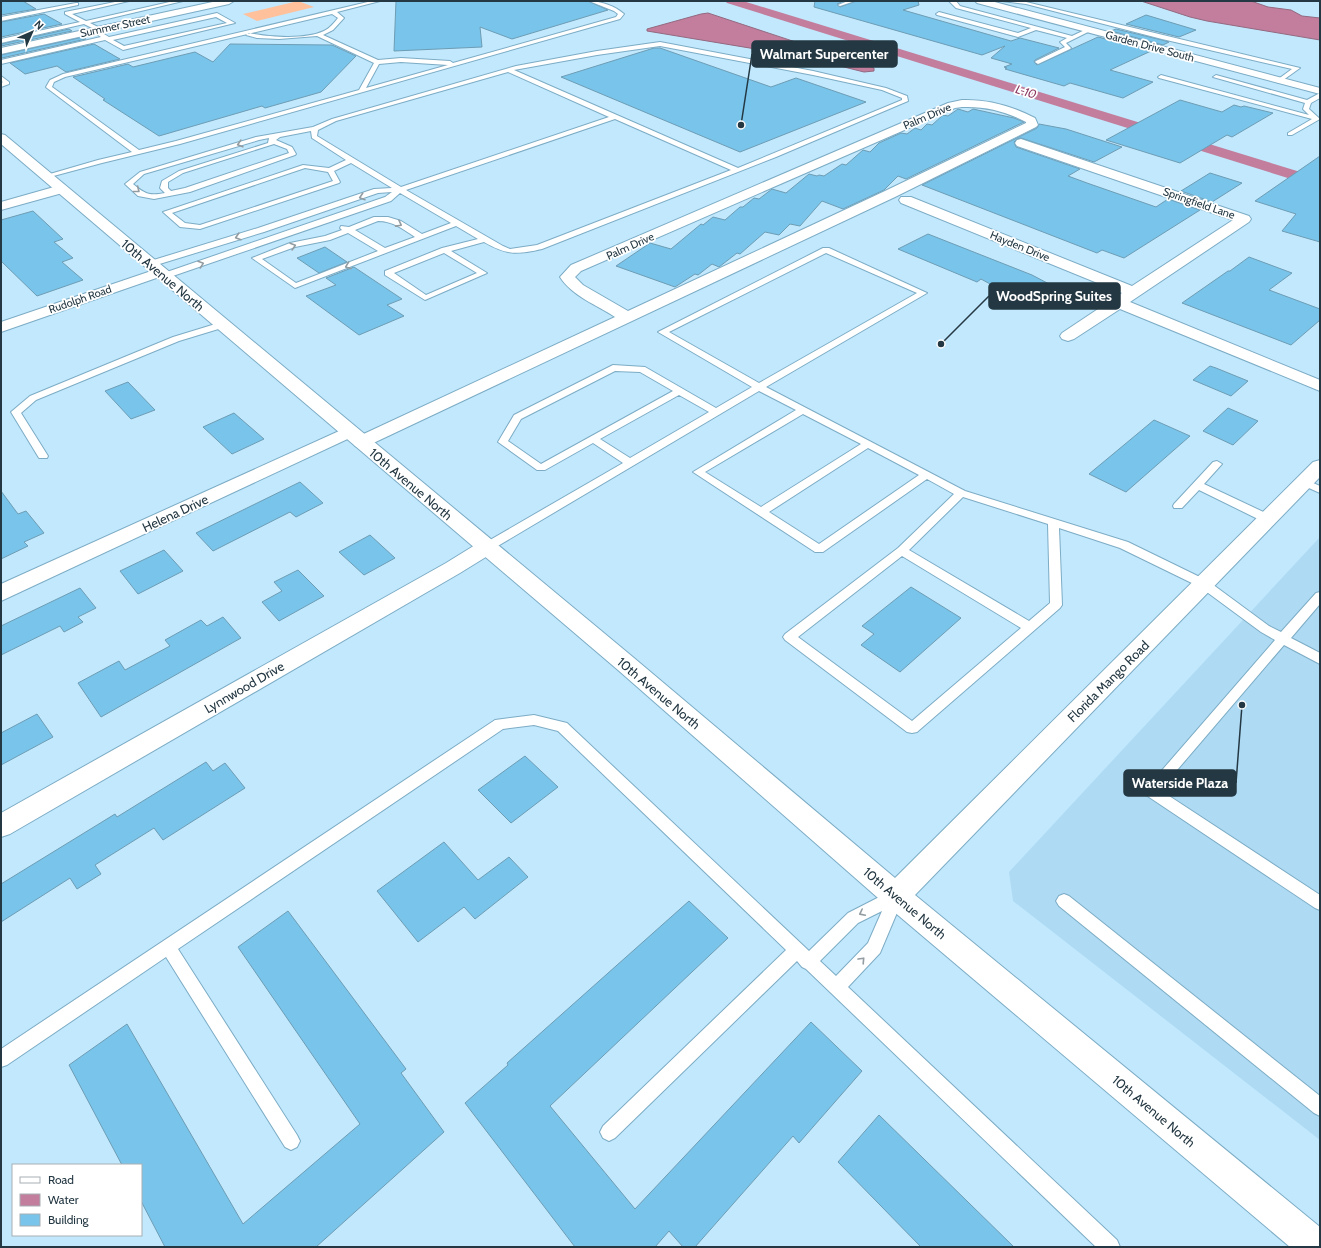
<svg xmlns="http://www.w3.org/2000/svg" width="1321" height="1248" font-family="Cabin,sans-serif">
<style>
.built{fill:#aedaf3}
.green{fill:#ffc19c}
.water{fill:#c27e9c;stroke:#936981}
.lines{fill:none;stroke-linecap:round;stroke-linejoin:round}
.canal{fill:#c27e9c;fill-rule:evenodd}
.building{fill:#79c4ea;stroke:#6d9db5}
.service-casing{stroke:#7cacc5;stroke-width:2}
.minor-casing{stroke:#7cacc5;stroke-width:2}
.tertiary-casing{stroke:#7cacc5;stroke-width:2}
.service{fill:#fff;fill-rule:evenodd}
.minor{fill:#fff;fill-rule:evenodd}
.tertiary{fill:#fff;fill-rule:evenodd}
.oneway{stroke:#929ca1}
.labels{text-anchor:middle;stroke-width:3.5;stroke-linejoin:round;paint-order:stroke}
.far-street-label{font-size:11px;fill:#243843;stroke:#fff}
.far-water-label{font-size:12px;font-style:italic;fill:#88355e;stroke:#fff}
.street-label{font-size:13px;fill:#243843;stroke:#fff}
.leader{fill:none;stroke:#243843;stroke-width:1.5}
.callout-dot{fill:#243843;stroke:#fff;stroke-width:1.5}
.callout{fill:#243843;stroke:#243843;stroke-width:1.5}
.callout-label{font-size:14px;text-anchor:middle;font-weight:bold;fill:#fff}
</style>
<rect width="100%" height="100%" fill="#c1e8fd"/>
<polygon class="built" points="1320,537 1320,1140 1013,901 1009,872"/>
<polygon class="green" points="298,1 314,7 257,21 243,14"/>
<g class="water">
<polygon points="1141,1 1251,1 1268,7 1291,10 1302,16 1320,18 1320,40 1207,21 1190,17"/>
<polygon points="708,13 874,68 874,71 864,72 804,57 647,31 647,29 701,14"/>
</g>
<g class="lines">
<polygon class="canal" points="725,1 743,1 1320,178 1320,188 727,3"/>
</g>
<g class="building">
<polygon points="1,1 23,1 36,9 1,15"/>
<polygon points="396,1 588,1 608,10 512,39 480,27 482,47 394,51"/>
<polygon points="815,1 844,1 837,4 840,7 856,1 918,1 919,5 903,10 1011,41 1020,38 1059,48 1035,60 1034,62 1037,65 1098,37 1151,51 1110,70 1153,82 1123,98 1070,83 1064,86 1005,69 1007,68 1004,67 1012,64 991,58 1005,46 982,55 814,7"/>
<polygon points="44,14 62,24 1,37 1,22"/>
<polygon points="1146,15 1196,30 1179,37 1126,24"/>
<polygon points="69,29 72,31 1,46 1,44"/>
<polygon points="1116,29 1162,40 1169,42 1163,45 1111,31"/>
<polygon points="83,37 86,39 2,58 1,57 1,55"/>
<polygon points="94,44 120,59 66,72 57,66 25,74 10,63"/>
<polygon points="230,44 332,45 356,56 321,92 265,108 262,106 159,136 103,100 105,99 73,77 128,64 133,67 195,52 213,62"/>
<polygon points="654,48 660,48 771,87 796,78 866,102 740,152 561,77"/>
<polygon points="1180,100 1222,112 1234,105 1241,107 1244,106 1273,113 1232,137 1227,135 1180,163 1106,140"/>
<polygon points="958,109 968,112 973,109 1014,118 1024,122 906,179 898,176 884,190 843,209 822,201 800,226 790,224 779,235 765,232 740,254 737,253 719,267 712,264 698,275 695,274 675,287 616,266 650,243 671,249 701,224 703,225 713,217 725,220 740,207 743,207 754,198 759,199 772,189 786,193 809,174 817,176 819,175 824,176 842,164 846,165 863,150 870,152 879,143 901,133 907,134 915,128 921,130 927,124 932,125 943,115 948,116"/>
<polygon points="1039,124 1066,129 1122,147 1094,162 1021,138 1017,139 1014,142 1016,147 1080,169 1068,176 1087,183 1156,207 1168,199 1200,210 1124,258 1102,250 1097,253 922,185 1037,128"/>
<polygon points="1320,156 1320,242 1282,231 1296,214 1255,201"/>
<polygon points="1210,173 1242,183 1212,202 1181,191"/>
<polygon points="33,211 63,239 54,242 73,258 62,262 83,280 37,296 1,261 1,220"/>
<polygon points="928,234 1032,275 1051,285 1046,288 1055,292 1028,305 981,279 977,282 898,249"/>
<polygon points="325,247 347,262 319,273 297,258"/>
<polygon points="1249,257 1292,273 1269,290 1320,309 1320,320 1291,345 1182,303 1228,271 1230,271"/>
<polygon points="354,267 402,299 387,305 404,316 359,335 306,296 336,285 326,278"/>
<polygon points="1210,366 1216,368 1248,381 1231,396 1193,380"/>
<polygon points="128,382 155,410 131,419 105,391"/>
<polygon points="1228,408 1258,421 1233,445 1203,431"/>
<polygon points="234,413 264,439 232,454 203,427"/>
<polygon points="1154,420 1190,436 1126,492 1089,474"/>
<polygon points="300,482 323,503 296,517 290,512 213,551 196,533"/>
<polygon points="1,491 18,514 26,511 44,533 24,542 28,546 1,559"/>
<polygon points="370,535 395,558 364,575 339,552"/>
<polygon points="164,550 183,571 138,594 120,571"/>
<polygon points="298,570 324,596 279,621 262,602 282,591 274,582"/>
<polygon points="911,587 961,618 900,672 861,645 874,634 862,626"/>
<polygon points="80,588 96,608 78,617 83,622 64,632 60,626 1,655 1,626"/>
<polygon points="223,617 241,638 101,717 78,683 119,661 125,670 170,646 165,640 201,620 207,626"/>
<polygon points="37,714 53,737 1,765 1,733"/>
<polygon points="525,756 558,787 511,823 478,790"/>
<polygon points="206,762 213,771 225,763 245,788 163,840 154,828 95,865 101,874 77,889 70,878 1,922 1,884 115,814 117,817"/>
<polygon points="444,842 478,880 509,857 528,877 475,919 464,907 418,942 377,891"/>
<polygon points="689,901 728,938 550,1106 635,1209 811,1022 862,1071 799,1143 793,1136 695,1247 683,1247 669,1231 655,1247 575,1247 465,1103 508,1065 507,1063"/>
<polygon points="288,911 406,1069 401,1073 444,1132 316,1247 165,1247 141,1201 141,1165 122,1165 69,1065 127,1024 243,1224 360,1124 238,947"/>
<polygon points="879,1115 1014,1247 921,1247 838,1162"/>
</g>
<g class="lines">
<g class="service-casing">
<g id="service">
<path d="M120,1H129L72,14L86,21L174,1H183L90,23L102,29L104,34L109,37L217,13L235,23L123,50L105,40L1,64V60L101,37L98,35V31L84,24L1,43V39L80,22L65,14V12ZM216,17L227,23L124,46L113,40Z"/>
<path d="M372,1H380L337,12L344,18L333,30L323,35L378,60L401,58L450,61L453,63L616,17L618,14L614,11L589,1C600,1 615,6 624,14L620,19L180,144L102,163L46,178L43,176L98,160L132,152L47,88L46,87L50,80L63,74ZM332,14L338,18C334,23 330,28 324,31C305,40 269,37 249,33L246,35L257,38L279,39L317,36L374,63L359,90L176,141L139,150L52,87L54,82L65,77ZM401,62L448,65L366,88L379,64Z"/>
<polygon points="848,1 855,1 840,6 838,5"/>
<polygon points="949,1 956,1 960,6 1072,36 1087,29 1092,30 1066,43 1071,48 1070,49 1038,64 1035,62 1036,61 1065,47 1060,42 1067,38 1036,30 1018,37 937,15 936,14 939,12 1018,33 1031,28 956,8"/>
<polygon points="1002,1 1026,2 1300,68 1279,83 1277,82 1277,80 1292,69 1162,39 1026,4"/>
<polygon points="76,3 78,3 78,5 1,21 1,17"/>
<path d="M660,42L813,71L886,88L907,96L908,101L776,157L542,249C516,255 507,255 484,242L451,251L487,273L425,300L385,275V271L442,248L478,239L456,226L295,288L252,258L290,243L325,236L342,230L340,228L341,226L349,227L374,217H388L401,221L422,234L451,223L400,193L391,201L167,278H161L160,276L161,274L385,197L392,192L378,193L264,232L153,266H150L146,264L147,262L258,228L374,189L392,188L351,163L334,171L340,182L339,183L200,229L180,227L163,212L303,165L329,168L346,160L312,138L311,131L280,137L276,140L292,147L296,154L295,155L190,192L154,199L138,196L125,184L140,172L256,137L313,127L332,119L516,66L597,51ZM660,46L813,75L882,90L902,98V100L738,168L514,70L597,55ZM508,72L609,117L401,187L317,136L318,130L336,121ZM615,119L731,170L537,245L510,249L503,246L406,190ZM269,138L268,143L179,171L162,181L160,188L165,193C149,196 145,194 133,184L144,174L259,140ZM274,144L287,149L289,153L185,188L171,191L168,188V182L183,173ZM305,168L328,172L333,181L200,225L185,223L172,213ZM378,221C393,221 403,229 415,237L385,248L355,230ZM348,233L378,251L296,283L262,259L295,247L330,240ZM444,253L477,273L426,295L394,273Z"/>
<polygon points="1161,75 1309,115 1303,109 1305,103 1213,77 1216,75 1307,100 1320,93 1320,98 1311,103 1309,109 1320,119 1292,135 1288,135 1288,133 1312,119 1159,78 1158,77"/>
<polygon points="1,76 9,82 9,84 1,87 1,83 3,82 1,81"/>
<path d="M823,248H829L927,293L766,387L965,491L1128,542L1208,581L1269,626L1281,632L1316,593L1320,592V604L1291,638L1320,653V664L1284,645L1160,790L1320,895V910L1315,908L1146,795L1144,791L1275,640L1261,632L1200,587L1120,548L1059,528L1062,605L1060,608L917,732L912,733L907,732L785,640L783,637L785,634L898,548L954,494L927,479L823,552H815L693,472L796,410L759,391L491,550H483L481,547L483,544L623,463L593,443L545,470H537L498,442L514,415L613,365L645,367L716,408L752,387L658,332ZM826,253L917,293L759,383L669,332ZM615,371L640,372L673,391L541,464L508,441L521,419ZM679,395L709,412L630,458L600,439ZM803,414L861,444L761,507L705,472ZM868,448L919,475L819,544L769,512ZM963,497L1048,524L1050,603L1029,621L909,550ZM902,556L1021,628L912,721L798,637Z"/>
<polygon points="222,322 226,325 225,327 179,341 36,400 21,413 48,456 47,458 39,458 11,412 30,396 173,337"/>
<polygon points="1217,461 1222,464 1204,484 1272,516 1273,519 1272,522 1264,522 1199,490 1182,508 1174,508 1173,506 1174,504 1213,462"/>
<polygon points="1304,479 1320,486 1320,493 1300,484 1299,482 1300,480"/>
<path d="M534,715L567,723L809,951L848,913L891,891L896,889L901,891L904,896L880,953L848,987L1117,1240L1120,1247H1096L806,969L802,967L797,961L615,1138L609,1141L603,1138L600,1132L603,1126L786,950L558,731L534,725L503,729L178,949L297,1135L300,1141L297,1147L291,1150L285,1147L166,957L7,1065L1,1067V1049L495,720ZM882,911L868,943L836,976L820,961L858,923Z"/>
<polygon points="1064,894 1069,896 1320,1096 1320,1116 1314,1113 1059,906 1056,901 1059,896"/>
</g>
</g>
<g class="minor-casing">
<g id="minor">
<polygon points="217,1 234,1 229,4 1,54 1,48"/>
<polygon points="975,1 991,1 1320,88 1320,94 977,3"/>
<path d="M962,100C988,99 1012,106 1035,118L1038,125L1036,127L895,197L367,446L361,448L355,446L352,442L355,438L615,317C597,305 572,296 560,277L571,265L948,103ZM962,107C985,106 1005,111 1026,122V123L885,191L628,311L583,285L575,277L581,271L955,108Z"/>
<polygon points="1021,139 1249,216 1251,219 1249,222 1130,302 1320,380 1320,391 1120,309 1074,339 1068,341 1062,339 1060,336 1062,333 1122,293 901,203 899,200 901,197 911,197 1132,286 1233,220 1017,146 1015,143 1017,140"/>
<polygon points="61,185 66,186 67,189 66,192 1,210 1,202"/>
<polygon points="160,268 165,269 167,272 165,275 1,332 1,322"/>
<polygon points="348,427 354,428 357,432 354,436 1,601 1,584"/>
<polygon points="487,540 494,542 497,547 494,552 460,573 10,834 1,837 1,813 446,563 480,542"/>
</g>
</g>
<g class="tertiary-casing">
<polygon id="tertiary" points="1,134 5,135 634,658 895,878 1313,462 1320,460 1320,477 915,895 1320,1227 1320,1247 1290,1247 886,905 618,670 1,144"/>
</g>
<use href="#service" class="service"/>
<use href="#minor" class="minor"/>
<use href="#tertiary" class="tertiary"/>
</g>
<defs><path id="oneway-chevron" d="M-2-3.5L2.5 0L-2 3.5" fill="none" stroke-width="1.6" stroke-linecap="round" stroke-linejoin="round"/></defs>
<g class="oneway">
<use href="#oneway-chevron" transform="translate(240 144) rotate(164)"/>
<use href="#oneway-chevron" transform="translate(137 190) rotate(38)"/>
<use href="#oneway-chevron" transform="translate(362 197) rotate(162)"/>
<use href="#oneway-chevron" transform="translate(399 224) rotate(28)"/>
<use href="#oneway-chevron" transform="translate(238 237) rotate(163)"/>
<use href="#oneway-chevron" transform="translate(293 246) rotate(-16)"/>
<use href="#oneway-chevron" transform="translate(201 264) rotate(-19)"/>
<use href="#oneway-chevron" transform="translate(348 266) rotate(159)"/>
<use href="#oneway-chevron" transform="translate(862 913) rotate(153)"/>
<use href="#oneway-chevron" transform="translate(862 960) rotate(-47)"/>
</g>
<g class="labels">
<g class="far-street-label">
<text transform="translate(115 26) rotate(-12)" y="4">Summer Street</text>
<text transform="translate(1150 46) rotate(15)" y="4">Garden Drive South</text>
<text transform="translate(927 116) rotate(-23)" y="4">Palm Drive</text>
<text transform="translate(1199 203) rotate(19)" y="4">Springfield Lane</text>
<text transform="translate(630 246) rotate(-24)" y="4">Palm Drive</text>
<text transform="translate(1020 246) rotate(22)" y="4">Hayden Drive</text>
<text transform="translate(80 299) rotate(-19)" y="4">Rudolph Road</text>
</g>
<g class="far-water-label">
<text transform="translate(1026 92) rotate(17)" y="4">L-10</text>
</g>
<g class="street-label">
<text transform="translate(163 275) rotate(40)" y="5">10th Avenue North</text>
<text transform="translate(411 484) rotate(40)" y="5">10th Avenue North</text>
<text transform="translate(175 513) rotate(-25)" y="5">Helena Drive</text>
<text transform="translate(1108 681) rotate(-45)" y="5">Florida Mango Road</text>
<text transform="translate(244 687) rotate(-30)" y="5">Lynnwood Drive</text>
<text transform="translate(659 693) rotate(40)" y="5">10th Avenue North</text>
<text transform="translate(905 903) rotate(40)" y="5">10th Avenue North</text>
<text transform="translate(1154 1111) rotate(40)" y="5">10th Avenue North</text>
</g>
</g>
<path class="leader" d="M741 125L752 54M941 344L989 296M1242 705L1236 783"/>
<g class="callout-dot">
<circle cx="741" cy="125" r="4"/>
<circle cx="941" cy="344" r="4"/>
<circle cx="1242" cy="705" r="4"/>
</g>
<g class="callout">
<rect x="752" y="41" width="145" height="26" rx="4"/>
<rect x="989" y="283" width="131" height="26" rx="4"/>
<rect x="1124" y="770" width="112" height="26" rx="4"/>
</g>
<g class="callout-label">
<text x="824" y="59">Walmart Supercenter</text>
<text x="1054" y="301">WoodSpring Suites</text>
<text x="1180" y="788">Waterside Plaza</text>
</g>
<rect width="1321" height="1248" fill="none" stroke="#243843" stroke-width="4"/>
<rect x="12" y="1164" width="130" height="72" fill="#ffffff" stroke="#a7afb4"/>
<rect x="20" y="1177" width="20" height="6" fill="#ffffff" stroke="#a7afb4"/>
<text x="48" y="1184" font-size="12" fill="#243843">Road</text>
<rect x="20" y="1194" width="20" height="12" fill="#c27e9c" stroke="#a7afb4"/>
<text x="48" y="1204" font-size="12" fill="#243843">Water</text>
<rect x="20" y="1214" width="20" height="12" fill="#79c4ea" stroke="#a7afb4"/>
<text x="48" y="1224" font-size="12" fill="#243843">Building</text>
<g transform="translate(32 32) rotate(45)" stroke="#ffffff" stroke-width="3" paint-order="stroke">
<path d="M0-3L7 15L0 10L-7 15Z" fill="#243843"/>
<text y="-6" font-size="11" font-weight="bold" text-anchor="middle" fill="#243843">N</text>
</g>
</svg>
